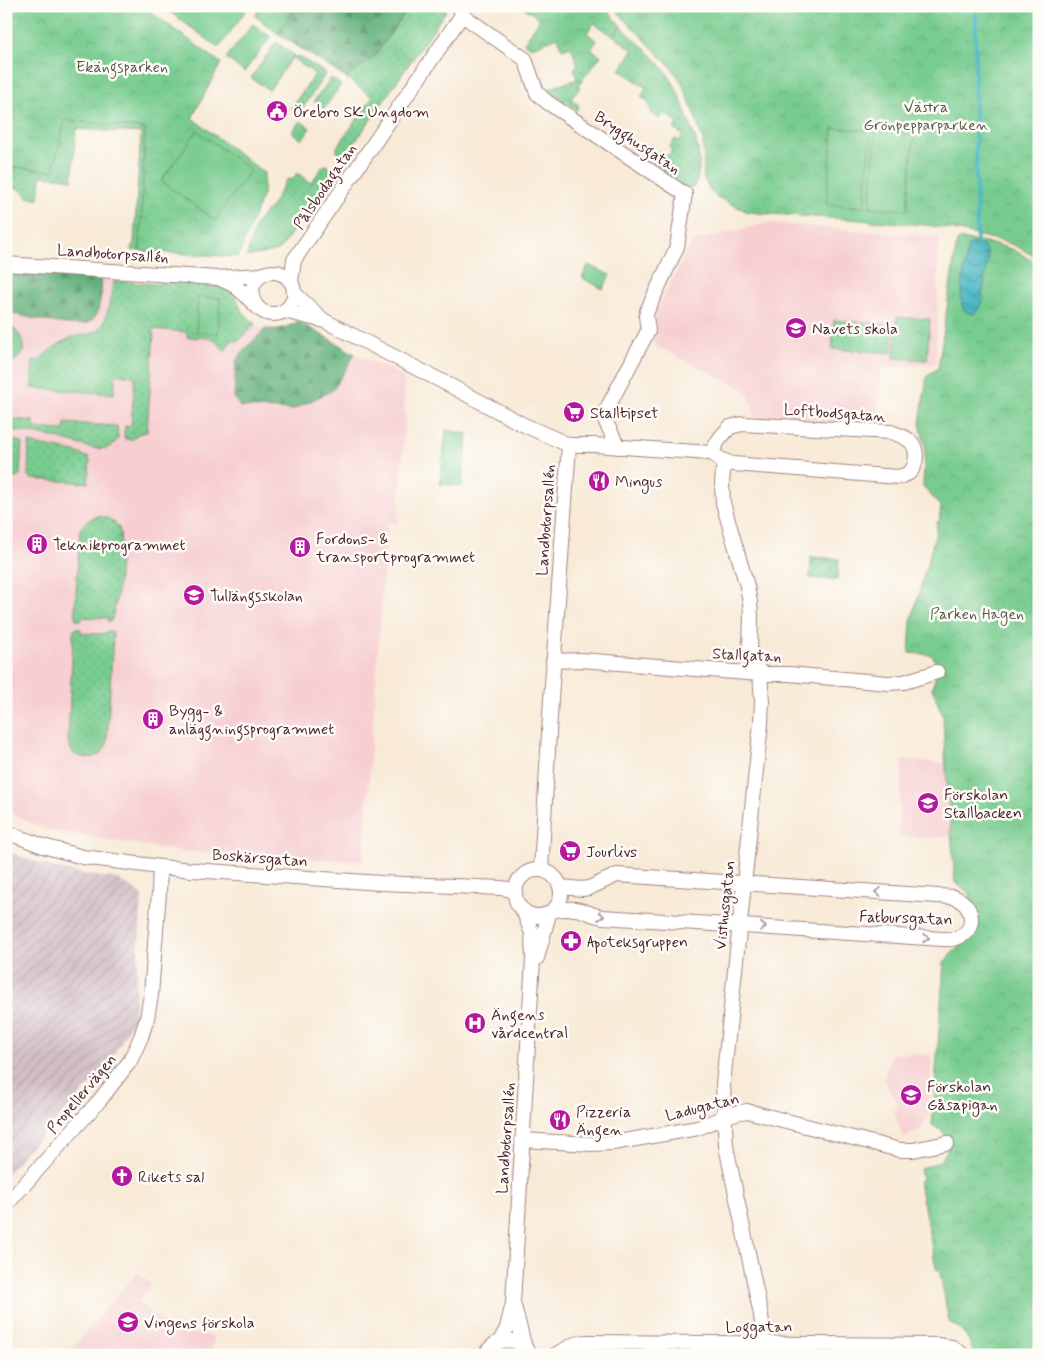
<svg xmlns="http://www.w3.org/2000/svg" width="1045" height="1361" font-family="Mynerve,sans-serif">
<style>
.built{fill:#f7cfd1}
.industrial{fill:url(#industrial-furrows)}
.grass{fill:url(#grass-dots);stroke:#61765d}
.forest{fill:url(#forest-firs);stroke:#566852}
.park{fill:url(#park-crowns);stroke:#61765d}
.garden{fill:url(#garden-furrows);stroke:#61765d}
.pitch{fill:#78cc8f;stroke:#61765d}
.water{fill:url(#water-waves);stroke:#4a6b77}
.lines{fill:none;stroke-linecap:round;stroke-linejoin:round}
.stream{stroke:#49b7c3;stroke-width:4}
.minor-casing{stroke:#a18481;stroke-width:16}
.minor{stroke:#fff;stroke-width:14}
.oneway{stroke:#ae9aa0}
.labels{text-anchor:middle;stroke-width:5;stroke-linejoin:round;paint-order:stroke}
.park-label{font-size:16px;fill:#5a5c4e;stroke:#fdfcf7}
.poi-label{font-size:16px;fill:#4a1f2b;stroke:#fdfcf7;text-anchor:start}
.street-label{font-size:16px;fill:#4a1f2b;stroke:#fdfcf7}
</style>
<defs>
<pattern id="industrial-furrows" width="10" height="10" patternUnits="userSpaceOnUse" patternTransform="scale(1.25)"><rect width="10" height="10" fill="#d2bdc6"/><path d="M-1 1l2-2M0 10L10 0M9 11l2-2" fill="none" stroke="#b6a2aa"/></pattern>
<pattern id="grass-dots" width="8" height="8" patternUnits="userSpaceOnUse" patternTransform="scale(1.25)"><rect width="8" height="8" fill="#78cc8f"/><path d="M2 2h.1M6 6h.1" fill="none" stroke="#69af7c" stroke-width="1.8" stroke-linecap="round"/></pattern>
<pattern id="forest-firs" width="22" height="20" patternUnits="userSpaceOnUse" patternTransform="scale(1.25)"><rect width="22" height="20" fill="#62b07a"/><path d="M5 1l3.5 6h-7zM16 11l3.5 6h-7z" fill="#538f64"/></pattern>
<pattern id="park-crowns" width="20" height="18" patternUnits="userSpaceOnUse" patternTransform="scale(1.25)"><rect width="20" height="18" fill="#78cc8f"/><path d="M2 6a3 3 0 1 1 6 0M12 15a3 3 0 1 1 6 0" fill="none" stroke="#69af7c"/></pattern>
<pattern id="garden-furrows" width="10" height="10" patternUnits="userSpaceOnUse" patternTransform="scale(1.25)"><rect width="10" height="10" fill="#78cc8f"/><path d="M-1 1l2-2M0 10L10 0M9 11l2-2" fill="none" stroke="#69af7c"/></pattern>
<pattern id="water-waves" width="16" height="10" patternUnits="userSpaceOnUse" patternTransform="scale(1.25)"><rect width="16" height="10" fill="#49b7c3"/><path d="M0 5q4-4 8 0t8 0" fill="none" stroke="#3f949f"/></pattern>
</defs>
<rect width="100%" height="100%" fill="#fdfcf7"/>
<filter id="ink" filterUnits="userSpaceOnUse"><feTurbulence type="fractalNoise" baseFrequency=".02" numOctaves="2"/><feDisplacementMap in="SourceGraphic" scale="10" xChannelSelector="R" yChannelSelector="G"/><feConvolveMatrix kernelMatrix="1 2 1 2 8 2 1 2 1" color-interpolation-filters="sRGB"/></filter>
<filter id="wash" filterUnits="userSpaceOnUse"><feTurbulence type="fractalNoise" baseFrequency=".0096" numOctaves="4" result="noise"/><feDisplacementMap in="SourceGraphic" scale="20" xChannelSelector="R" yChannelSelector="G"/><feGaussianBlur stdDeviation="1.12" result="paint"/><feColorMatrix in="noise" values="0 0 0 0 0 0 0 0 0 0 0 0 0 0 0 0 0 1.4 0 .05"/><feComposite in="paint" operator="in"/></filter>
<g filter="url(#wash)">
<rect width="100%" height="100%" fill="#f8ead7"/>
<g class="built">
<polygon points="768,223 939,237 936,364 881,368 878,425 757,421 747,391 654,345 656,311 693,241"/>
<polygon points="6,273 236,289 237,306 250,321 259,327 267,329 278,329 287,327 298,321 355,354 403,376 405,420 398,523 387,523 363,862 178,851 47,830 6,811"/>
<polygon points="902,760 948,763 953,835 940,838 898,836"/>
<polygon points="891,1053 931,1055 931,1086 928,1119 923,1122 922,1128 904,1138 894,1112 896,1110 894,1106 898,1104 884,1079"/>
<polygon points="137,1272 152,1285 138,1302 173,1331 214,1336 211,1355 67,1355"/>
</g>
<polygon class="industrial" points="6,851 41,864 76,873 118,879 142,895 134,1018 107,1067 24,1153 18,1162 6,1175"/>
<g class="grass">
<polygon points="410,6 445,6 446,11 346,155 343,156 337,153 337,147 373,97 346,78 373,58"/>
<path d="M620,25C635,41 653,54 666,72C677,86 682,103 688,120C692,130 696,139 698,149C700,160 700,177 694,187L684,189L672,183L661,168L653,162L655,156L659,151L668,156L672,150L669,148L675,139L679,141L683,135L674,129L678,123L664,113L660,119L652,114L648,102L641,97L646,88L620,70L633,50L615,37Z"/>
<polygon points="298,56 326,73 301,111 297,113 291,108 315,74 292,58"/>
<polygon points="331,78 341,85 324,109 314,101"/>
<polygon points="577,79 582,80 578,86 580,88 571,99 579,105 577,110 548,89"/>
<polygon points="65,120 145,129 140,251 131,250 132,246 134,243 141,133 76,129 72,181 67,178 41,176 39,198 29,198 21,190 6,184 6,166 53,171"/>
<polygon points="300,121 310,128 302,140 292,132"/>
<polygon points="326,165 333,170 333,173 281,248 277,251 247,257 249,246 256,224 265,212 270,209 286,180 293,179 297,173 311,183 323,166"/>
<path d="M115,281L157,284L171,281L212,283L234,291L240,307L245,314L255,324L238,342L234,340L230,342L225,351C221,348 220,345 217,342C210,336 195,338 187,337V332L152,329L154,334L147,432L137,434C134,440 131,440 125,439L124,435L125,426H131L135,376L116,375L114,394L31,388L33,360L39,361C47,351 57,345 68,339C81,332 98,338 105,320C109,309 110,296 113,285Z"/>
<path d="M6,324C19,331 23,337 24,352L12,363L6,362Z"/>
<path d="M12,419L34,421V428L64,430L65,423L117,426L118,438C115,443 112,447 106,448C93,451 80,444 68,441C48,436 27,431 6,430V423L11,422Z"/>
<polygon points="6,439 22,442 20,475 17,478 6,477"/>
<polygon points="29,443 75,452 89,458 90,461 88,483 31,479 28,476"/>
<path d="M99,516C107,517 115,521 119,528C124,538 117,610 111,621L108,622V618L82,617V620H76L75,608L80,529C85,522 90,518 99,516Z"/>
<path d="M76,628L81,629V633L106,634L107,631H112L113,635L107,743C101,760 87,760 74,754L69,746L68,739L73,635L74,630Z"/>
</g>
<g class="forest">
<polygon points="296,6 410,6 373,58 346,78 277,33"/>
<path d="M6,269L91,275L100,279C103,288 101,296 99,305C98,314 95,320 87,323C73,329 23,316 6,312Z"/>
<path d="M298,321L355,354L333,390L292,410L240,407L234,398L236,361L245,349L265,329C278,330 287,328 298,321Z"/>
</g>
<g class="park">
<polygon points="6,6 142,6 221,63 192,118 264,173 263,194 238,257 140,251 145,129 65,120 53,171 6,166"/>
<polygon points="261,6 296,6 277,33 255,16"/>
<polygon points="522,6 604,6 620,25 615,37 594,23 587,33 597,41 591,49 601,56 582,80 577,79 574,68 578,66 571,46 562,49 558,37 532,47 524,43 540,19"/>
<polygon points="612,6 1039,6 1039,259 1016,246 1003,241 946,228 925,225 860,220 758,213 746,211 731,204 717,197 710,191 704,179 703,141 694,113 681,81 671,67"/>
<path d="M959,239L998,245L1014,250L1039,265V1355H974C968,1336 966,1332 949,1322L940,1273L936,1268L919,1182L922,1178L920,1169L940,1161L947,1151L948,1141L944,1132L932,1125L944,963L952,952L965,941L973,905L967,891L955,883L945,755L943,716L932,688L939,667L932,655L909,653L911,621L936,533L937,522H939L941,507L923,486L925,446L920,423L927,376L938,368L957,241Z"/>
<polygon points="588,265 610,275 603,289 582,278"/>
<polygon points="897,317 930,319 927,360 894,358"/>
<polygon points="446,430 468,434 462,486 440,484"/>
</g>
<polygon class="garden" points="811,557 839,559 837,580 810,578"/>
<g class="pitch">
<polygon points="162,6 249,6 219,48"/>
<polygon points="253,24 271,37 244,72 226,58"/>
<polygon points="276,42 294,55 269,90 251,78"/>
<polygon points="833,128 871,131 864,207 826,204"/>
<polygon points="197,131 251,170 215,220 161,181"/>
<polygon points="876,131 914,135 907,210 870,207"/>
<polygon points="198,297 220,298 218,334 196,332"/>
<polygon points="834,320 894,325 892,353 832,349"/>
</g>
<path class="water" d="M973,244L983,246L987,252L988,259L980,309L973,314C969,313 965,312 963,308C958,299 966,259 968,246Z"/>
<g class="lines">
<polyline class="stream" points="976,6 975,92 977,244"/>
</g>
</g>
<g filter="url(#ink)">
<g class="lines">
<g class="minor-casing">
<g id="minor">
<polyline points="462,15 525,59 537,93 547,102 685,194 677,247 647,311 646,316 648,331 603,416 618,447"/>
<polyline points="6,264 217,278 260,275"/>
<circle cx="273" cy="293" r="21"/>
<path d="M220,279C236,285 242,291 254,304"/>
<polyline points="291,282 294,260 462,15 460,7"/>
<polyline points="294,293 322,319"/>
<polyline points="284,311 325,321 449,385 524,425 569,445 551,699 541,870"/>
<path d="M569,445H594L711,453L724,461L733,464L898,477C901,476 906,475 909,473C918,465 918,448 910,441C904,436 898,435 891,432L742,424L730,427L720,438L711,453"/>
<polyline points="724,461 722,483 723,503 747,586 750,602 751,615 750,649 760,674 762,701 761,723 723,1084 726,1146 761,1315 763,1332 763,1355"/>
<polyline points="553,661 581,660 760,674 789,674 888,683 904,682 937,672"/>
<polyline points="6,832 43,846 83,857 160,867 193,870 381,883 501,888 515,890"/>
<circle cx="538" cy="893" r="23"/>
<path d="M554,910C561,910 568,908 575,909C585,910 593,916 603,917L943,939C948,939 954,940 959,937C979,928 972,902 953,897L617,875L589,888L582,889L561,887"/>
<polyline points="537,958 549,914"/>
<polyline points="522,1140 592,1144 613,1143 698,1128 724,1117 736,1113 747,1111 900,1150 913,1150 947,1143"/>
<polyline points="6,1205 100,1100 130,1061 141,1037 147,1018 151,995 159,892 160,867"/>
<polyline points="514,1306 525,1348"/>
<polyline points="500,1341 507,1328 513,1303 533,959 532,933 523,910"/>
<path d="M485,1355C493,1340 513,1335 525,1348C527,1350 528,1352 530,1355"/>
<polyline points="555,1355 575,1344 586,1342 937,1345 952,1347 963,1355"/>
</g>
</g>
<use href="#minor" class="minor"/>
</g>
<defs><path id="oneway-chevron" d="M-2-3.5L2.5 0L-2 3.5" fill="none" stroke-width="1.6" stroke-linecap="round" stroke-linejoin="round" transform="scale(1.25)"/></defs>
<g class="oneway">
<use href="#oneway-chevron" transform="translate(878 892) rotate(-176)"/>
<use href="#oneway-chevron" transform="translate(601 916) rotate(7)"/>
<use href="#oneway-chevron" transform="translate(763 927) rotate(4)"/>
<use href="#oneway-chevron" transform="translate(926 938) rotate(4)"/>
</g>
</g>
<defs>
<g id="civic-disc" transform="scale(1.125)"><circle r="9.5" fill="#b5179e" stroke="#fdfcf7"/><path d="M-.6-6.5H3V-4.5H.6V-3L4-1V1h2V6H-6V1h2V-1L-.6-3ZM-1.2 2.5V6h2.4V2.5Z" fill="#fff"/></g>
<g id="school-disc" transform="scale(1.125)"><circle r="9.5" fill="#b5179e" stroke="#fdfcf7"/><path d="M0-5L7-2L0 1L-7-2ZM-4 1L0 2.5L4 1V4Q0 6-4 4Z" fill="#fff"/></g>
<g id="supermarket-disc" transform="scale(1.125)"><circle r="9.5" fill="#b5179e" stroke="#fdfcf7"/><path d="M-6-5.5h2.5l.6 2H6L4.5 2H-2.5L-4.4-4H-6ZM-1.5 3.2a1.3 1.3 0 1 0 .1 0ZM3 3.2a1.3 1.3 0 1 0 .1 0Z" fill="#fff"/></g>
<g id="restaurant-disc" transform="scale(1.125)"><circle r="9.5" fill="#b5179e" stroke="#fdfcf7"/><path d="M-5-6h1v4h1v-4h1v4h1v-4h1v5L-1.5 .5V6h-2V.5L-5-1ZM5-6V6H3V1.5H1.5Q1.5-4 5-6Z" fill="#fff"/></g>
<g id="building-disc" transform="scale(1.125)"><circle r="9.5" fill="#b5179e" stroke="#fdfcf7"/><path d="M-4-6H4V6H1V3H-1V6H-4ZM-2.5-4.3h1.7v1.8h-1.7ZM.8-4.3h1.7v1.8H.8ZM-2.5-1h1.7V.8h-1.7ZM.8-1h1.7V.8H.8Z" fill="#fff"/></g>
<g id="pharmacy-disc" transform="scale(1.125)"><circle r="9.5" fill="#b5179e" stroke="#fdfcf7"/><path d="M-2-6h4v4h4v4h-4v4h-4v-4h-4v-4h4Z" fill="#fff"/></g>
<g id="hospital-disc" transform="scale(1.125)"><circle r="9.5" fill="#b5179e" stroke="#fdfcf7"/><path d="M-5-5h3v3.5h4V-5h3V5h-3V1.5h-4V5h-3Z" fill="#fff"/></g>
<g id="church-disc" transform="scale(1.125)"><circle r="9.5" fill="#b5179e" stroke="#fdfcf7"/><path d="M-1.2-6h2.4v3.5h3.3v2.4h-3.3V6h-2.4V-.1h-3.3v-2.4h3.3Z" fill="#fff"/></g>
</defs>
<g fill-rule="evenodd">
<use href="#civic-disc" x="277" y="111"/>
<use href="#school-disc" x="796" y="328"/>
<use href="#supermarket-disc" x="574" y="412"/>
<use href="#restaurant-disc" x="599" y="481"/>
<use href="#building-disc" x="37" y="544"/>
<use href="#building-disc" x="300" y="547"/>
<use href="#school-disc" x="194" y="595"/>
<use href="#building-disc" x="153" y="719"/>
<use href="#school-disc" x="928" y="803"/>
<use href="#supermarket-disc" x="570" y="851"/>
<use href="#pharmacy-disc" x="571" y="941"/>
<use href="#hospital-disc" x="475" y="1023"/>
<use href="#school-disc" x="911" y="1095"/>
<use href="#restaurant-disc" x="560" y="1120"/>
<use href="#church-disc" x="122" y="1176"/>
<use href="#school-disc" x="128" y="1322"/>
</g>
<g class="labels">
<g class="park-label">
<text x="122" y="72">Ekängsparken</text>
<text x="926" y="112">Västra<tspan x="926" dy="18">Grönpepparparken</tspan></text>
<text x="977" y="619">Parken Hagen</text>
</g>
<g class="poi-label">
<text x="293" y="117">Örebro SK Ungdom</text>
<text x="812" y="334">Navets skola</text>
<text x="590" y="418">Stalltipset</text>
<text x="615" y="487">Mingus</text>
<text x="316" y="544">Fordons- &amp;<tspan x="316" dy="18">transportprogrammet</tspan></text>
<text x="53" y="550">Teknikprogrammet</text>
<text x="210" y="601">Tullängsskolan</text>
<text x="169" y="716">Bygg- &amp;<tspan x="169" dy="18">anläggningsprogrammet</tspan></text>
<text x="944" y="800">Förskolan<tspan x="944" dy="18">Stallbacken</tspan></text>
<text x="586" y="857">Jourlivs</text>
<text x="587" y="947">Apoteksgruppen</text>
<text x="491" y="1020">Ängens<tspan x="491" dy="18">vårdcentral</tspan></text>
<text x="927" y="1092">Förskolan<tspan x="927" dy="18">Gåsapigan</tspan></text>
<text x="576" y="1117">Pizzeria<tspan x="576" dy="18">Ängen</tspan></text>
<text x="138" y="1182">Rikets sal</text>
<text x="144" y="1328">Vingens förskola</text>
</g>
<g class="street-label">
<text transform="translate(638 142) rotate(34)" y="6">Brygghusgatan</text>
<text transform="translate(324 186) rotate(-56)" y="6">Pålsbodagatan</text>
<text transform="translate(113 253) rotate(4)" y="6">Landbotorpsallén</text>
<text transform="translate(835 412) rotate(4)" y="6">Loftbodsgatan</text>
<text transform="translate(545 520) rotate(-86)" y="6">Landbotorpsallén</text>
<text transform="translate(747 654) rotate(3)" y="6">Stallgatan</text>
<text transform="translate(260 857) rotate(4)" y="6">Boskärsgatan</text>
<text transform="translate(724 905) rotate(-84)" y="6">Visthusgatan</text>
<text transform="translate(906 917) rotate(2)" y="6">Fatbursgatan</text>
<text transform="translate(81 1093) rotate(-50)" y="6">Propellervägen</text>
<text transform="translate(702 1106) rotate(-14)" y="6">Ladugatan</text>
<text transform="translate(505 1138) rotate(-86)" y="6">Landbotorpsallén</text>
<text x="759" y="1332">Loggatan</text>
</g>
</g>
<rect width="1045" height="1361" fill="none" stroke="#fdfcf7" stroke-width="25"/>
</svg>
